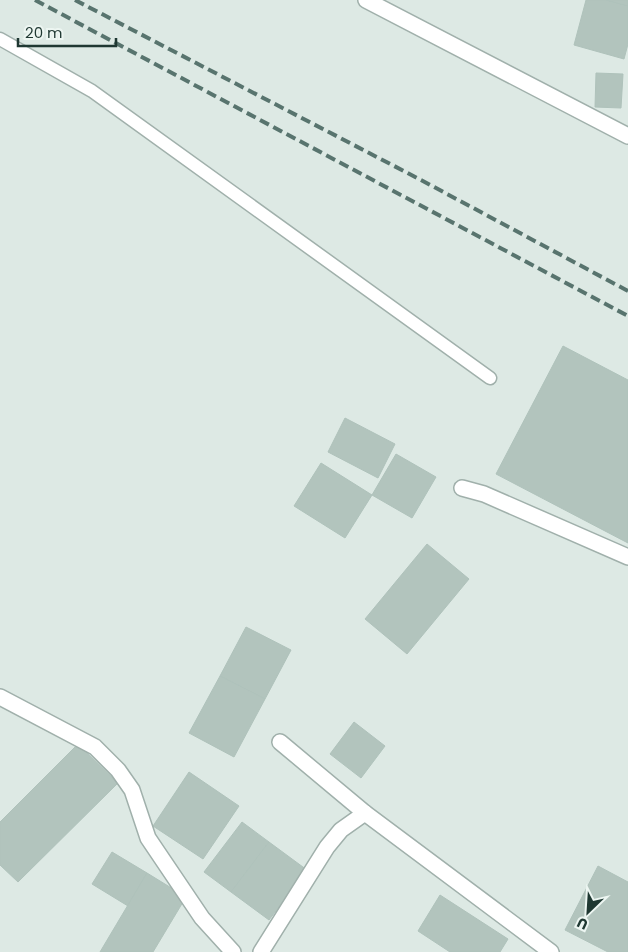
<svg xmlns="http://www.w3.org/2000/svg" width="628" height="952" font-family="Poppins,sans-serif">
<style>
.building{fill:#b2c4bd;stroke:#afc2bb}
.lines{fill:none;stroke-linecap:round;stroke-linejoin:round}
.service-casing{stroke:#a0b0ab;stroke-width:15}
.minor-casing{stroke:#a0b0ab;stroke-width:18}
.service{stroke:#fff;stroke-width:12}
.minor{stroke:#fff;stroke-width:15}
.rail{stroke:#58746e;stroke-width:4;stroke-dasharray:10 5;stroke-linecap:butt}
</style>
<rect width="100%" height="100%" fill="#dde9e4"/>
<g class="building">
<polygon points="586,0 606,0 628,6 628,44 624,59 574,45"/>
<polygon points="606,0 628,0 628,6"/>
<polygon points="596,73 623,74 621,108 595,107"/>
<polygon points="563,346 628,380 628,543 496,474"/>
<polygon points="345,418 395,444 378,478 328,452"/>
<polygon points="396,454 436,477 412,518 372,495"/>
<polygon points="321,463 372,495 345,538 294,506"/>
<polygon points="427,544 469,579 407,654 365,619"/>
<polygon points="246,627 291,650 265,699 220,676"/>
<polygon points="220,676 265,699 234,757 189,733"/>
<polygon points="354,722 385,746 361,778 330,754"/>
<polygon points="78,744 118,783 18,882 0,865 0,822"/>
<polygon points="189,772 239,806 203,859 153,826"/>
<polygon points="242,822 269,842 231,892 204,872"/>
<polygon points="269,842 307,870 269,920 231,892"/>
<polygon points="112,852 147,873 128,906 92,884"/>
<polygon points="598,866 628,882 628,952 608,952 565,930"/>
<polygon points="147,873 186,897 153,952 100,952"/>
<polygon points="440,895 508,939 500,952 450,952 418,931"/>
</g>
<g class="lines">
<g class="service-casing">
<polyline id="service" points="0,39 92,91 490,378"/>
</g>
<g class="minor-casing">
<g id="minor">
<polyline points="366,0 628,136"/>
<polyline points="462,488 484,494 628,557"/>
<polyline points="0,697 95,747 118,770 132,790 148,838 202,918 233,952"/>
<polyline points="280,742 365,813 551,952"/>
<polyline points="261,952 327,847 341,830 365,813"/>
</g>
</g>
<use href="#service" class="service"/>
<use href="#minor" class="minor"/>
<g class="rail">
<polyline points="35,0 628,316"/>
<polyline points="75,0 421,180 628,291"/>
</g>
</g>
<g transform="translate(588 912) rotate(205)" stroke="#edf6f2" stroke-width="4" paint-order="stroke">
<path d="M0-4L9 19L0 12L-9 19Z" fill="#1f3832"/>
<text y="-8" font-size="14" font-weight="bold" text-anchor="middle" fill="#1f3832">U</text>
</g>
<path d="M18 38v8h98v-8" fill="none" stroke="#1f3832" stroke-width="2.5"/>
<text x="25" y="38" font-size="15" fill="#1f3832" stroke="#edf6f2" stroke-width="4" paint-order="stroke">20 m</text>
</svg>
